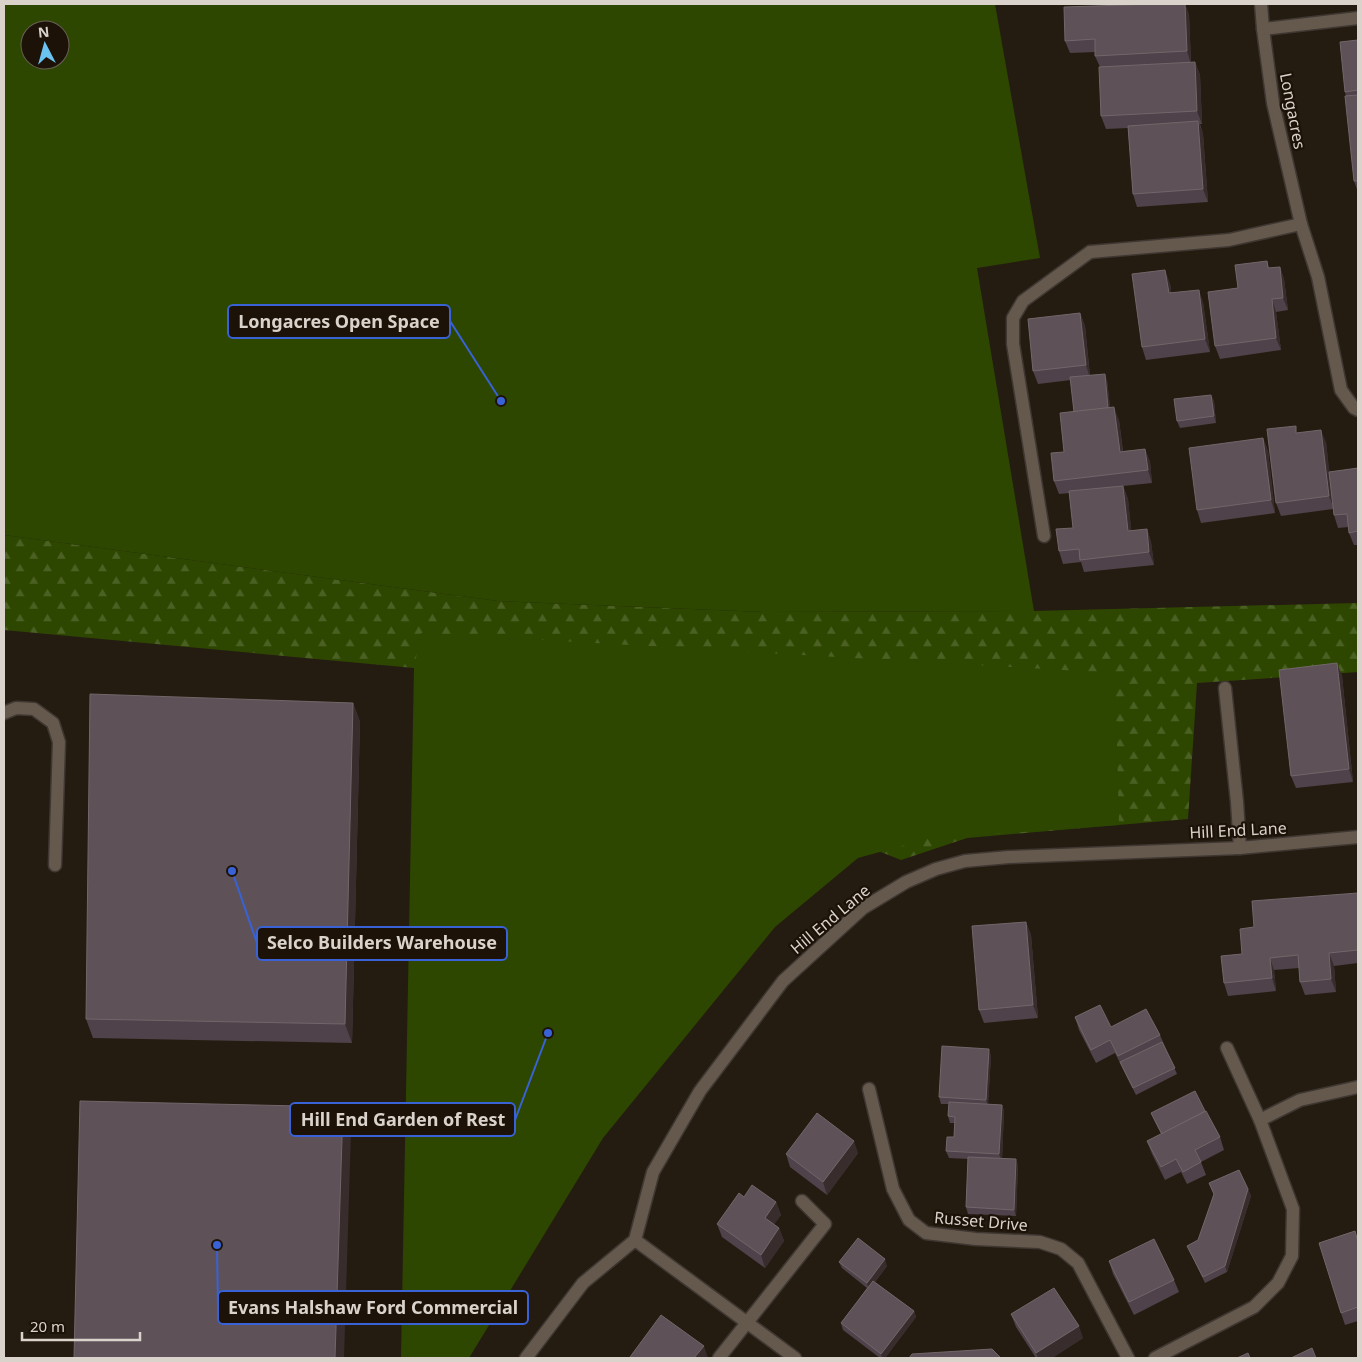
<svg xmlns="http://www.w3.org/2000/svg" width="1362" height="1362" font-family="'Noto Sans',sans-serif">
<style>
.forest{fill:url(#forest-firs)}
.park{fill:#2d4700;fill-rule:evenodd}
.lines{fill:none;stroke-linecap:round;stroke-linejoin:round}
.lane-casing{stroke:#3f3732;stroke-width:15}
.street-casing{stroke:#3f3732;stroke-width:15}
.secondary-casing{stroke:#3f3732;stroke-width:15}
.lane{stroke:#64594c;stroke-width:12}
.street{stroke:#64594c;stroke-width:12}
.secondary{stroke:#64594c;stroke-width:12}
.wall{fill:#4f424a}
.shaded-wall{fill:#382c2d}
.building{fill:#5e5258;stroke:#72666a}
.labels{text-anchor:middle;stroke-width:4.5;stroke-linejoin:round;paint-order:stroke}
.street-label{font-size:16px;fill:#dad3cc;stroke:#1c1208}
.leader{fill:none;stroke:#3962d6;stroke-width:2}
.callout-dot{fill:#3962d6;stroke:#1c1208;stroke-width:2}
.callout{fill:#1c1208;stroke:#3962d6;stroke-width:2}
.callout-label{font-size:18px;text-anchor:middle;font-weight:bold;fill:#dad3cc}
</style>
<defs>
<pattern id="forest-firs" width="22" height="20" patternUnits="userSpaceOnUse" patternTransform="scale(1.25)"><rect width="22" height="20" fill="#2d4700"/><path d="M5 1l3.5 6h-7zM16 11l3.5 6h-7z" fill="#4b6124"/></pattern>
</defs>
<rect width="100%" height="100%" fill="#251c11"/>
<polygon class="forest" points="4,535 498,601 765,612 1034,611 1358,603 1358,672 1197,683 1188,819 967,838 901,860 692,777 438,737 414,668 4,630"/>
<g class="park">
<path d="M4,4H995L1040,258L977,268L1034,611L765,612L498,601L4,535ZM30,30H60V60H30Z"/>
<polygon points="421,633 1115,673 1119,825 927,839 858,858 775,927 603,1138 469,1358 401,1358 414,668"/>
</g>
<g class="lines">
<g class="lane-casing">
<g id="lane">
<polyline points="1044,536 1013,344 1013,318 1023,301 1090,252"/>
<polyline points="1225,688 1237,802 1240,848"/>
<polyline points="4,713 16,708 34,709 53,723 59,742 55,865"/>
<polyline points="719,1358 825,1224 802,1201"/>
</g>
</g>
<g class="street-casing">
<g id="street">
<polyline points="1261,4 1263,29 1273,103 1301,224 1318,277 1341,390 1354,408 1358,410"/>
<polyline points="1263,29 1358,18"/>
<polyline points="1090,252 1229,240 1301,224"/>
<polyline points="1227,1048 1260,1120"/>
<polyline points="869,1089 893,1189 909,1220 926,1233 976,1239 1040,1242 1061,1249 1078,1263 1128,1358"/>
<polyline points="635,1240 795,1358"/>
<polyline points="1155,1358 1254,1307 1278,1283 1292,1256 1293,1209 1260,1120 1300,1100 1358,1087"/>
</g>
</g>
<g class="secondary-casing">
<polyline id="secondary" points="526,1358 583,1283 635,1240 653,1172 700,1091 783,981 863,908 906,882 936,869 965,861 1009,857 1240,848 1358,837"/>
</g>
<use href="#lane" class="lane"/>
<use href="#street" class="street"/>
<use href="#secondary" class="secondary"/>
</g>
<g class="wall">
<polygon points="1106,4 1185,4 1189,15 1191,62 1195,62 1200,75 1202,124 1200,124 1203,134 1208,202 1137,207 1133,194 1128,128 1106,129 1101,116 1100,67 1095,56 1095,52 1070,53 1065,41 1106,6"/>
<polygon points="1358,40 1358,192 1354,181 1346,96 1345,92"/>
<polygon points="1267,261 1269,268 1280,267 1284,279 1288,310 1276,312 1281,350 1220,359 1215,346 1238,288"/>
<polygon points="1170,283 1171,292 1203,302 1210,352 1146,360 1142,347"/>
<polygon points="1080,313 1085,326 1090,375 1107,380 1110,407 1119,420 1123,451 1145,449 1150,462 1152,483 1123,486 1128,499 1131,531 1147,529 1151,542 1154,565 1084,572 1081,562 1063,564 1059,551 1073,528 1070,493 1059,494 1054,481 1064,452 1074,412 1071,380 1038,384 1033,371"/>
<polygon points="1211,395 1214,401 1216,423 1180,428 1177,421"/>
<polygon points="1263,438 1268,451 1275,513 1201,523 1197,510"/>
<polygon points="1326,442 1329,472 1358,468 1358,545 1354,545 1349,533 1349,527 1338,528 1334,515 1333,509 1281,516 1276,503"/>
<polygon points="1337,663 1342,676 1353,782 1296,788 1291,776"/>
<polygon points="353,703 360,722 352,1043 93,1038 86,1019"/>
<polygon points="1358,893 1358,963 1334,966 1336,992 1305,995 1300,982 1299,968 1274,970 1276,991 1228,996 1224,983 1242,954 1254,927"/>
<polygon points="1026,922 1031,935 1038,1018 984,1023 979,1010"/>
<polygon points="1075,1017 1111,1027 1160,1035 1177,1074 1136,1095 1115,1053 1096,1063 1079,1030"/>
<polygon points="991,1055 988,1104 1002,1105 1004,1111 1002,1158 1018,1165 1016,1216 968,1214 966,1207 968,1159 949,1158 946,1151 954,1137 955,1123 950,1123 948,1116 949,1104 941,1104 939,1097"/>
<polygon points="1205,1111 1220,1137 1224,1150 1201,1162 1206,1175 1187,1184 1181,1172 1165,1180 1152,1154 1147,1141 1161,1134 1154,1120 1151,1113"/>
<polygon points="858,1153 827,1195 790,1167 786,1154"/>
<polygon points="1209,1183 1248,1189 1251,1196 1227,1272 1205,1283 1190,1252 1187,1246 1198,1240 1214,1195"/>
<polygon points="744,1197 776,1202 781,1215 774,1224 779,1228 784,1241 765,1268 722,1237 717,1224"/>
<polygon points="1358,1242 1358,1321 1345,1325 1341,1313"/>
<polygon points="1109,1261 1174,1280 1179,1292 1134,1315 1113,1274"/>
<polygon points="839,1262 887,1266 875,1282 914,1311 916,1317 885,1358 880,1358 843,1330 841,1323 867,1288 842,1268"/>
<polygon points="1011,1314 1083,1338 1052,1358 1036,1358 1016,1327"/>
</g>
<g class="shaded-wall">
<polygon points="1185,4 1189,15 1191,64 1187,51"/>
<polygon points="1195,62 1200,75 1202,124 1197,111"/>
<polygon points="1198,121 1203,134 1208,202 1203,189"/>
<polygon points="1280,267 1284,279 1288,310 1283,298"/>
<polygon points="1165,270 1170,283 1173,305 1169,293"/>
<polygon points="1199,290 1203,302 1210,352 1205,339"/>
<polygon points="1272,299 1276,312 1281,350 1276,338"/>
<polygon points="1080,313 1085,326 1090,378 1086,365"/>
<polygon points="1105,374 1107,380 1111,416 1108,410"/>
<polygon points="1211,395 1214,401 1216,423 1214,416"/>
<polygon points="1114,407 1119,420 1124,464 1120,452"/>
<polygon points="1321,430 1326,442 1334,509 1329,496"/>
<polygon points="1263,438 1268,451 1275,513 1271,500"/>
<polygon points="1145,449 1150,462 1152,483 1148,470"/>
<polygon points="1123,486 1128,499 1133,544 1128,531"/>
<polygon points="1147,529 1151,542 1154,565 1149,552"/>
<polygon points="1337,663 1342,676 1353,782 1349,769"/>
<polygon points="353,703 360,722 352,1043 345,1024"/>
<polygon points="1026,922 1031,935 1038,1018 1033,1005"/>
<polygon points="1329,953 1334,966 1336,992 1331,979"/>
<polygon points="1270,958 1274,970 1276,991 1272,978"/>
<polygon points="989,1049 991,1055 988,1106 986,1100"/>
<polygon points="1002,1105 1004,1111 1002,1161 999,1154"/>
<polygon points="343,1107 351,1131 344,1358 335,1358"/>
<polygon points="854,1141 858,1153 827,1195 823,1182"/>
<polygon points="1016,1159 1018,1165 1016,1216 1014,1210"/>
<polygon points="1248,1189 1251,1196 1227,1272 1225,1266"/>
<polygon points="776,1202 781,1215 769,1231 765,1218"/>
<polygon points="779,1228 784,1241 765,1268 761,1255"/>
<polygon points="885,1259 887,1266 869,1290 867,1283"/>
<polygon points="914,1311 916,1317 885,1358 882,1358 881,1354"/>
<polygon points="1079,1326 1083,1338 1052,1358 1038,1358 1036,1353"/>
<polygon points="704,1346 708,1358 694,1358"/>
</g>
<g class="building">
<polygon points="1154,4 1185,4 1187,51 1095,56 1095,39 1065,41 1064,7"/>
<polygon points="1358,40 1358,90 1345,92 1340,42"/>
<polygon points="1195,62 1197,111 1101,116 1099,67"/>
<polygon points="1358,95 1358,181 1354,181 1345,96"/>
<polygon points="1198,121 1203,189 1133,194 1128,126"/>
<polygon points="1267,261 1268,268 1280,267 1283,298 1272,299 1276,338 1215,346 1208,292 1238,288 1235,265"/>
<polygon points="1165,270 1169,293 1199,290 1205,339 1142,347 1132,274"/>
<polygon points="1080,313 1086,365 1033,371 1028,319"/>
<polygon points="1105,374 1108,408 1074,412 1070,377"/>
<polygon points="1211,395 1214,416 1177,421 1174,399"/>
<polygon points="1114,407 1120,452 1145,449 1148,470 1054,481 1051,453 1064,452 1060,413"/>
<polygon points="1296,426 1296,433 1321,430 1329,496 1276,503 1267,429"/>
<polygon points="1263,438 1271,500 1197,510 1189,448"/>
<polygon points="1358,468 1358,531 1349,533 1347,514 1334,515 1329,472"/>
<polygon points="1123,486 1128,531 1147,529 1149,552 1080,560 1079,549 1059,551 1056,529 1073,528 1069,491"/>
<polygon points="1337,663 1349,769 1291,776 1279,670"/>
<polygon points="90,694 353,703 345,1024 86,1019"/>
<polygon points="1358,893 1358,950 1329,953 1331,979 1300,982 1298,955 1270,958 1272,978 1224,983 1221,956 1242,954 1240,929 1254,927 1252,901"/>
<polygon points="1026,922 1033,1005 979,1010 972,926"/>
<polygon points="1100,1005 1111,1027 1146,1009 1160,1035 1118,1056 1110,1040 1091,1050 1075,1017"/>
<polygon points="1162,1042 1175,1068 1133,1088 1120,1062"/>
<polygon points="942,1046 989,1049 986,1100 939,1097"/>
<polygon points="1195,1091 1205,1111 1162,1134 1151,1113"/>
<polygon points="80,1101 343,1107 335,1358 74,1358"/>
<polygon points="949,1102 1002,1105 999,1154 946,1151 947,1137 954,1137 955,1117 948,1116"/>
<polygon points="1206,1111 1220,1137 1195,1150 1201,1162 1183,1172 1176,1159 1161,1167 1147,1141"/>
<polygon points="817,1113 854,1141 823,1182 786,1154"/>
<polygon points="968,1157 1016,1159 1014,1210 966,1207"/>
<polygon points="1239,1170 1248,1189 1225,1266 1203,1277 1187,1246 1198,1240 1214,1194 1209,1183"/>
<polygon points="752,1185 776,1202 765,1218 779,1228 761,1255 717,1224 739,1193 744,1197"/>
<polygon points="1355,1231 1358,1242 1358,1307 1341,1313 1319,1243"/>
<polygon points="858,1238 885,1259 867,1283 839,1262"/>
<polygon points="1154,1239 1174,1280 1129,1302 1109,1261"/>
<polygon points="873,1281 914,1311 881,1354 841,1323"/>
<polygon points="1054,1288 1079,1326 1036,1353 1011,1314"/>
<polygon points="661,1315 704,1346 694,1358 632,1358 630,1357"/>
<polygon points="1312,1348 1316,1358 1291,1358"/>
<polygon points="992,1349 1001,1358 909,1358 912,1354"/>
<polygon points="1248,1353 1250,1358 1237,1358"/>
</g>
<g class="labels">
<g class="street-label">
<text transform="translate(1293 111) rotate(79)" y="6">Longacres</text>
<text transform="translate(1238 830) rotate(-3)" y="6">Hill End Lane</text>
<text transform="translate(830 919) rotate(-40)" y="6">Hill End Lane</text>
<text transform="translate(981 1221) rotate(5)" y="6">Russet Drive</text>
</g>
</g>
<path class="leader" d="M501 401L450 321M232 871L257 943M548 1033L515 1120M217 1245L218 1308"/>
<g class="callout-dot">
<circle cx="501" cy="401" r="5"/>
<circle cx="232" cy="871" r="5"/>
<circle cx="548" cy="1033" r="5"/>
<circle cx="217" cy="1245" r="5"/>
</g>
<g class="callout">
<rect x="228" y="305" width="222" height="33" rx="5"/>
<rect x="257" y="927" width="250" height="33" rx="5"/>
<rect x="290" y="1103" width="225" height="33" rx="5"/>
<rect x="218" y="1291" width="310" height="33" rx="5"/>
</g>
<g class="callout-label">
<text x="339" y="328">Longacres Open Space</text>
<text x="382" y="949">Selco Builders Warehouse</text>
<text x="403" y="1126">Hill End Garden of Rest</text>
<text x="373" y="1314">Evans Halshaw Ford Commercial</text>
</g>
<rect width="1362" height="1362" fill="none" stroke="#dad3cc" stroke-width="10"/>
<g transform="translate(45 45) rotate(354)"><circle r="24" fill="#1c1208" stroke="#685f56"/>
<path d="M0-4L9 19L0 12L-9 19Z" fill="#6bc3f2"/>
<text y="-8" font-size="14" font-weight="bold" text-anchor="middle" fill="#dad3cc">N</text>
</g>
<path d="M22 1332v8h118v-8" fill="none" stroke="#dad3cc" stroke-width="2.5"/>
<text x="30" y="1332" font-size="15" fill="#dad3cc" stroke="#1c1208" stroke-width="4" paint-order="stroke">20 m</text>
</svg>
